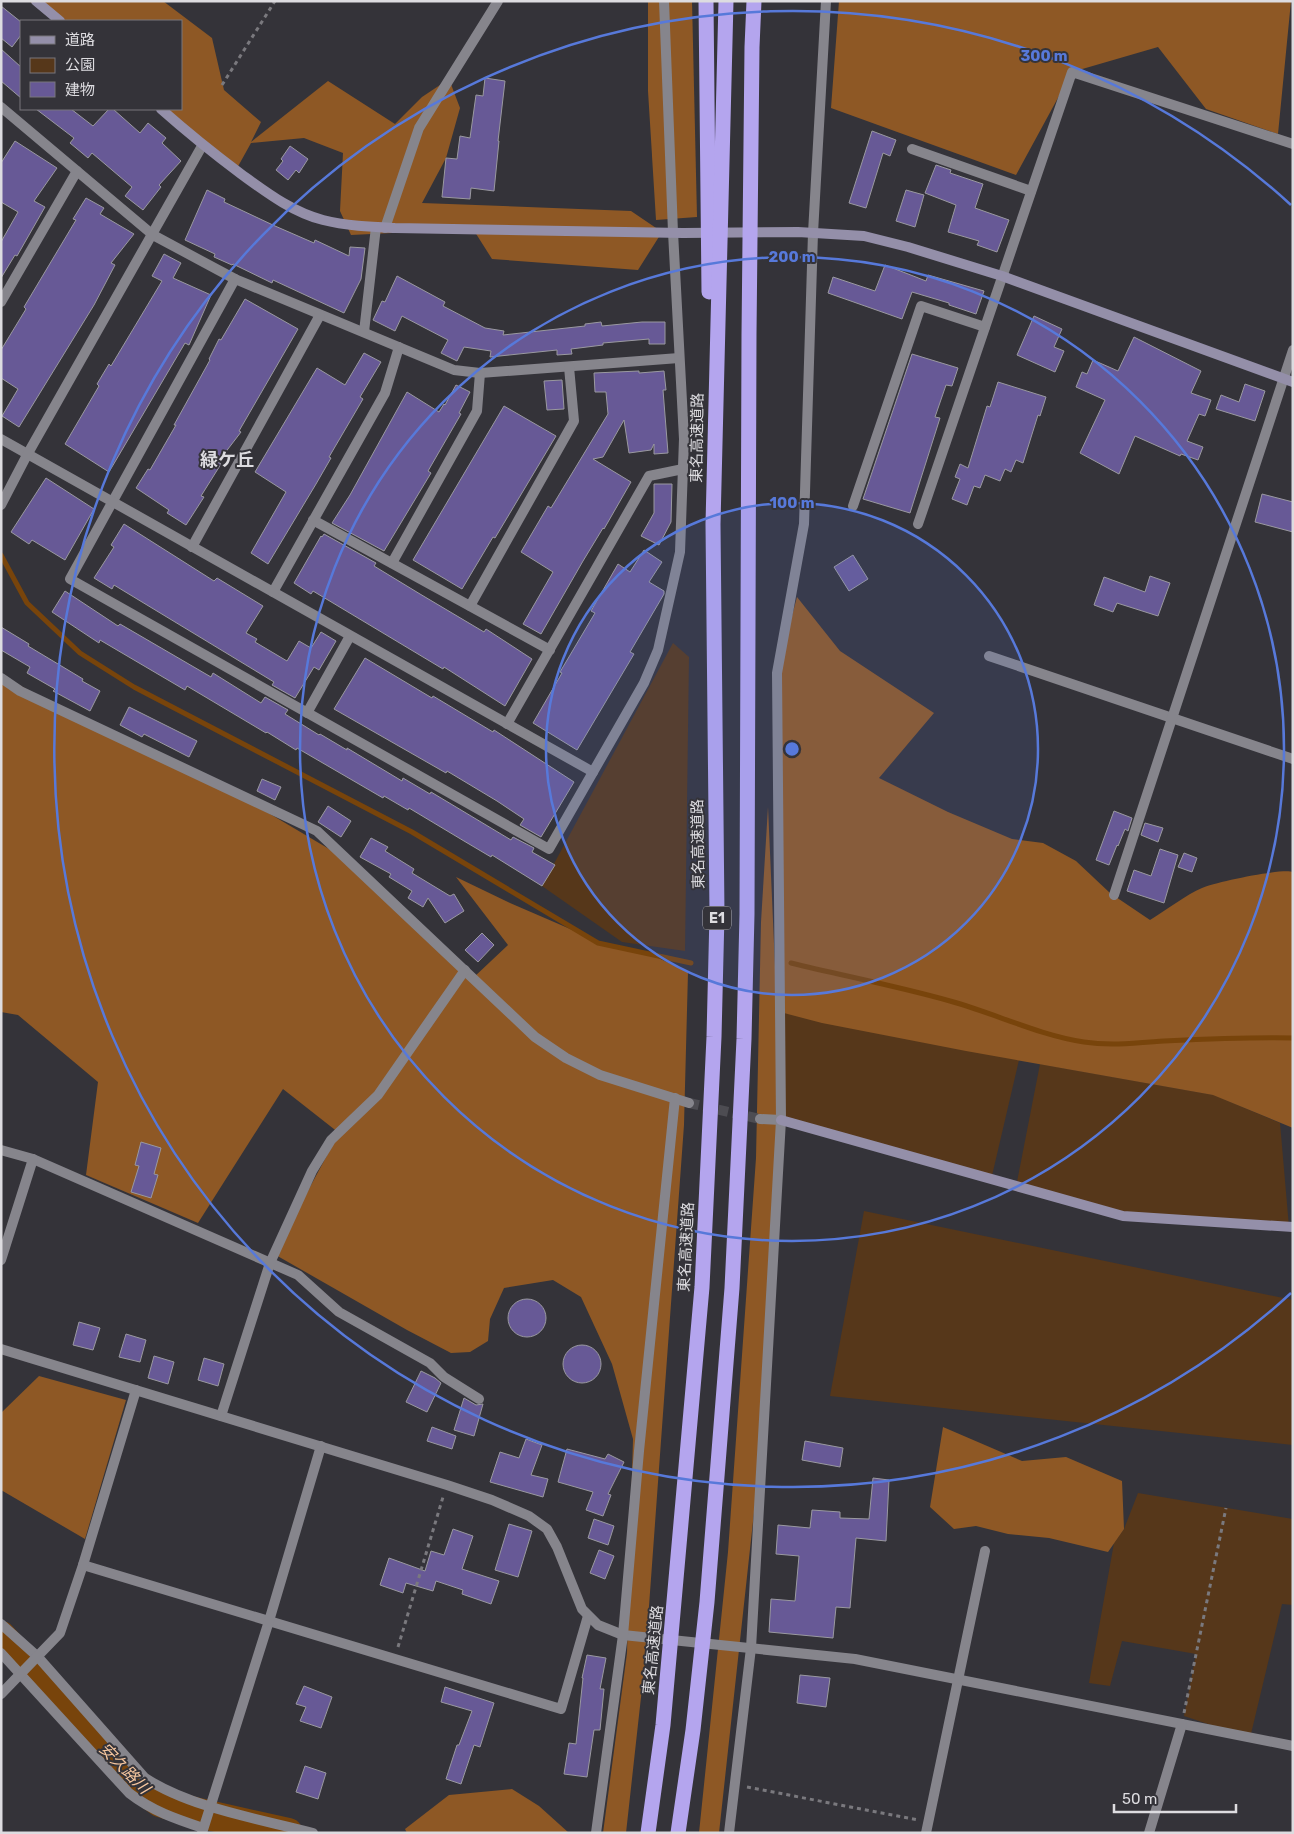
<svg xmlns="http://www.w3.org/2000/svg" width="1294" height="1834" font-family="Rubik,'Noto Sans JP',sans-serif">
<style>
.green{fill:#56371a}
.forest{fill:#8e5825}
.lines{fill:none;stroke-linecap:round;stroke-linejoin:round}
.stream{stroke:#78440b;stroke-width:5}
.river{stroke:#78440b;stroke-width:30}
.building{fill:#675996;stroke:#9a99a0}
.street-tunnel{stroke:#4d4c52;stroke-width:10;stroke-dasharray:10 5;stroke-linecap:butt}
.path{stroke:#7a797e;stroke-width:3;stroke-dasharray:4 4;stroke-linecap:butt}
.street{stroke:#86858c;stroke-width:10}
.secondary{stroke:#948fa9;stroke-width:10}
.highway{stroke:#b4a5ee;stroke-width:15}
.ring{fill:none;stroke:#5779da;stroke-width:2.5}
.labels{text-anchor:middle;stroke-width:4;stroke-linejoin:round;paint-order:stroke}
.shield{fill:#343339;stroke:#aaa9ae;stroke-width:1}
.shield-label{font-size:14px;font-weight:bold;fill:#dddce0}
.street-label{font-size:15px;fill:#dddce0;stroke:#343339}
.water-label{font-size:16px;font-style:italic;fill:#f7c79f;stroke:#343339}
.quarter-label{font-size:18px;font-weight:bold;fill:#dddce0;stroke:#343339}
.centre{fill:#5779da;stroke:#343339;stroke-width:2.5}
.ring-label{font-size:15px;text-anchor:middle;font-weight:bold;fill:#5779da;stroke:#343339;stroke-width:4;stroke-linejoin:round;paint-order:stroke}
</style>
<rect width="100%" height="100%" fill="#343339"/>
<g class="green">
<polygon points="673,643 689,657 685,951 622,942 542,886"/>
<polygon points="780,1012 1019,1060 991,1180 781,1120"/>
<polygon points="1040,1064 1214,1095 1280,1123 1289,1227 1123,1216 1016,1187"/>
<polygon points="864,1211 1293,1300 1293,1445 830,1396"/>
<polygon points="1138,1493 1293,1519 1293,1605 1282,1604 1250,1738 1184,1716 1196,1654 1122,1641 1110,1686 1089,1683 1114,1543 1124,1529"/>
</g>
<g class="forest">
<polygon points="29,1 163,1 212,38 224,90 261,122 251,142 328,81 395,124 422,97 449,79 460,108 446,158 422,203 631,211 662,232 638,270 492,259 473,229 351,235 340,211 343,153 304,138 251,143 236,170 161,109 181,109 181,21 54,21"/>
<polygon points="648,1 692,1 697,217 656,220 648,91"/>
<polygon points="839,1 1291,1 1278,134 1206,109 1158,47 1072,72 1016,175 831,108"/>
<path d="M797,597L840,651L934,713L879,778L948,812L1012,839L1043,843L1076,861L1110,893L1150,920C1165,911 1187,894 1202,888C1215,882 1282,868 1293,872V1128L1213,1095L966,1051L822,1023L780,1012L778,668Z"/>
<polygon points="1,674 63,711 231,791 346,859 473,978 508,945 456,877 510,903 605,944 652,955 688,972 684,1125 645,1661 626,1833 603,1833 627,1653 633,1439 612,1364 581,1297 553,1280 504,1288 490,1319 488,1341 470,1352 451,1353 407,1330 274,1254 339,1133 283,1089 198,1223 86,1175 98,1082 18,1015 1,1012"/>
<polygon points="768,807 781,1103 763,1430 719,1833 699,1833 728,1552 756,1158 761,922"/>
<polygon points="39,1376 126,1400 85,1539 1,1490 1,1413"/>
<polygon points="943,1427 1022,1461 1066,1457 1122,1481 1124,1529 1108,1552 1049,1538 1008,1534 976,1526 954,1529 930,1507"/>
<polygon points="512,1789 539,1806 569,1833 407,1833 405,1829 449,1795"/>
</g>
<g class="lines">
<g class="stream">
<polyline points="1,555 27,603 80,653 134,687 412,832 598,943 691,963"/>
<path d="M791,963C844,976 897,986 950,1001C994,1013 1038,1035 1084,1042C1110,1046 1137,1043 1164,1041C1207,1039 1250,1037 1293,1038"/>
</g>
<polyline class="river" points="1,1636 136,1784 160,1802 194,1812 288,1833"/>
</g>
<g class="building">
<polygon points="1,6 21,22 21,35 12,47 1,38"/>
<polygon points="1,49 21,67 21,98 1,81"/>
<polygon points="485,78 505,81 498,141 499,141 494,191 471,188 470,199 442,197 446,158 457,159 460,136 470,138 476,95 483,96"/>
<polygon points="36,109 71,109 93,126 109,109 113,109 140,133 148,123 166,138 162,143 181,161 159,185 161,187 143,210 125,196 132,187 92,153 88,158 70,143 74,138"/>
<polygon points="872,131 896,140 890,156 883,153 866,208 849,203"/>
<polygon points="15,141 57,168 34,201 45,207 17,256 15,255 1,278 1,242 18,212 1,202 1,163"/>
<polygon points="290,146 308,159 299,173 296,170 288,180 276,170 283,161 281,159"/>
<polygon points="936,165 951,170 950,173 983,184 975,208 1009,220 997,252 977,245 979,241 948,232 956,205 925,193"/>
<polygon points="207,190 225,199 224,202 275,226 314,243 315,240 349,256 350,247 365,248 361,279 344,313 273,280 272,283 233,264 232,265 214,257 215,254 185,240"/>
<polygon points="906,190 924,195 915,227 896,221"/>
<polygon points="86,198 104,208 100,214 134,234 111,263 115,265 94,305 19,427 2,416 18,389 1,378 1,350 26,309 24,307 76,220 73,219"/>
<polygon points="164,254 181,263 173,278 211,295 189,345 185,343 109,472 65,444 99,386 97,384 109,364 111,366 162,281 152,276"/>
<polygon points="885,265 926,281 928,275 984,291 976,314 949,305 949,303 912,292 902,319 828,293 833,277 875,291"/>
<polygon points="397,276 445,302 443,306 485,328 504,331 503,335 585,326 585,324 601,322 602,326 642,322 665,322 665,344 649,344 649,339 603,343 603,345 571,349 572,354 557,355 557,350 490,357 491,351 464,347 457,361 441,353 448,340 402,316 395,331 373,320 382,301 385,302"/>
<polygon points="245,299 298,329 239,431 241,432 218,462 221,464 201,496 204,497 186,525 167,513 169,510 136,488 148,469 150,470 176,425 174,425 210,360 209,359 219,339 221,340"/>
<polygon points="1034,316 1062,329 1054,347 1064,351 1055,372 1017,355"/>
<polygon points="1134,337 1201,371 1191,393 1211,400 1205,416 1199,414 1187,441 1203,447 1198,460 1181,454 1180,456 1135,436 1119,474 1080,453 1105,400 1076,387 1082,372 1087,374 1093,360 1118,371"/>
<polygon points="364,353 381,362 360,397 363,399 329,457 331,458 316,484 268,564 251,553 286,492 255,472 317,368 345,385"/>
<polygon points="912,354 958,368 952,386 946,385 935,417 940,418 910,513 863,499"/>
<polygon points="639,371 639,373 664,371 666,390 663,390 668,453 654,454 654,444 651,450 629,453 624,420 603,457 593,459 631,482 604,529 603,528 583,561 541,634 523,624 553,572 521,552 548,506 551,508 608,414 606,392 595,392 594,373"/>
<polygon points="562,380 564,409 547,410 544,381"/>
<polygon points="998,382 1046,397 1040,416 1038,415 1023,463 1016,460 1011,472 1005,469 1000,481 985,475 980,488 974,486 967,505 952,499 960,479 955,477 960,464 968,468 987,406 990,407"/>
<polygon points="1245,384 1265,391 1255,421 1216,409 1221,395 1239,402"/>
<polygon points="456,385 470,392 459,413 461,414 428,471 431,473 384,551 332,523 350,495 407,392 439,412 444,404 445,405"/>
<polygon points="504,406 556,436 495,538 493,537 462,589 413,560"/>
<polygon points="46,478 94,509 65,560 32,540 29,544 11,532"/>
<polygon points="654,484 672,484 671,522 659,545 641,536 654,513"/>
<polygon points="1262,494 1293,502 1293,532 1255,522"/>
<polygon points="124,524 214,581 217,578 263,606 246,633 257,639 255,642 287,661 299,641 311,648 321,632 336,641 319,670 314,667 295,698 272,685 274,682 114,585 112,589 94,578 114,547 111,545"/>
<polygon points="324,534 376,563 374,566 420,594 484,632 486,629 532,659 505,706 444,667 443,669 313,591 311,594 294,583 321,536 322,537"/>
<polygon points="644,550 662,562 649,582 664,591 664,594 630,652 634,654 577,750 533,723 562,673 560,672 595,613 591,611 618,564 630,572"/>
<polygon points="853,555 868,579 849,591 834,567"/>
<polygon points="1150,576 1170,583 1158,616 1117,603 1113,612 1094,605 1104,577 1145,592"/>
<polygon points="65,591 118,626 120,624 211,677 213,673 261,703 265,697 288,710 285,714 319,735 320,734 347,750 347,748 402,781 403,778 430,794 431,792 511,840 513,837 534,848 532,852 555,865 542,886 492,855 491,857 464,841 409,808 408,810 384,796 383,798 297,748 296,750 267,732 266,733 187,686 185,690 100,640 99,643 52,612"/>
<polygon points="1,627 29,644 28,646 83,679 82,681 100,691 90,711 53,691 55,689 27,673 30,667 1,650"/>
<polygon points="365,658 432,698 433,696 493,732 494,730 574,782 541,837 520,825 524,819 497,801 447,771 446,773 334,709"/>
<polygon points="129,707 197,741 189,757 144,734 142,737 120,725"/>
<polygon points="262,779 281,787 275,800 257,791"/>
<polygon points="328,806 351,821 341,837 318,822"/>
<polygon points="1114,811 1132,818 1128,831 1125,829 1118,846 1117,845 1109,865 1096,860"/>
<polygon points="1145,823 1163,828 1158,842 1141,835"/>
<polygon points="371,838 388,847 385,851 414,869 412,873 450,896 454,894 464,911 445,923 428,898 423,907 408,898 412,891 389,877 391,874 360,857"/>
<polygon points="1160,849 1178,855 1164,903 1127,891 1134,870 1151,876"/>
<polygon points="1184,853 1197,858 1192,872 1178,867"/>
<polygon points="482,933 494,945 478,962 465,950"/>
<polygon points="141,1142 161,1148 154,1174 158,1175 151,1198 131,1192 139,1166 135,1165"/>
<circle cx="527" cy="1318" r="19"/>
<polygon points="79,1322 100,1328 93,1350 73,1345"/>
<polygon points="126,1334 146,1340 140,1362 119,1357"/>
<circle cx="582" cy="1364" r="19"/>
<polygon points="154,1356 174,1362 168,1384 148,1378"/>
<polygon points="204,1358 224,1364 218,1386 198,1380"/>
<polygon points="421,1371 435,1378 441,1383 427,1412 406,1402"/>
<polygon points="464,1398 476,1405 483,1404 474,1436 454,1430"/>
<polygon points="432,1427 456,1436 452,1449 427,1441"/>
<polygon points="526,1439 542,1445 531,1475 548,1479 543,1497 490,1482 500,1452 519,1458"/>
<polygon points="805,1441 843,1448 840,1467 802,1460"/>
<polygon points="567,1449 605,1459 608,1454 624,1462 608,1494 611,1495 603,1516 586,1510 593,1492 558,1482"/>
<polygon points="873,1478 889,1480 886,1541 856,1538 850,1608 836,1607 833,1638 769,1632 771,1599 795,1601 799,1556 776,1554 778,1525 810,1528 812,1510 840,1512 840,1518 869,1519"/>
<polygon points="594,1519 614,1526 608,1545 588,1538"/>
<polygon points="509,1524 532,1531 518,1577 495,1570"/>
<polygon points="453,1529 473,1536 462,1569 499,1581 491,1604 462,1594 463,1590 436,1581 433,1591 406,1583 403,1593 380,1585 389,1558 425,1571 431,1551 444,1555"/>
<polygon points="599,1550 614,1556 605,1579 590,1573"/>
<polygon points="587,1655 606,1658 600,1689 604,1689 600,1730 594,1730 587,1777 564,1774 569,1743 576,1744 583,1678 582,1678"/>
<polygon points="800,1675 830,1678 826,1707 797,1703"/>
<polygon points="304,1686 332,1697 321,1728 300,1721 306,1707 296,1704"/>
<polygon points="445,1687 494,1703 480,1747 474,1745 461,1784 446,1779 457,1745 459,1745 472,1711 441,1702"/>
<polygon points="305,1766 326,1773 318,1799 296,1792"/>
</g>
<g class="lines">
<polyline class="street-tunnel" points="689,1103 760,1119"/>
<g class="path">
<polyline points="222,85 275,1"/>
<polyline points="398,1647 443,1497"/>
<polyline points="1184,1713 1226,1508"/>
<polyline points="747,1787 918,1820"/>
</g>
<g class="street">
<polyline points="1,107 153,235 235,279 454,370 480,373 679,358"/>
<polyline points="912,149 1031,191"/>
<polyline points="385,228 419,128 498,1"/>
<polyline points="235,279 70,579 549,849 644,683 658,650 680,552 684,439 673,232 664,1"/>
<polyline points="1,302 77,171"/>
<polyline points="364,332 376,227"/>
<polyline points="1,439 593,772"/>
<polyline points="1,505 27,455 202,146"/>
<polyline points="853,506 921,306 985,327"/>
<polyline points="313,520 550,650"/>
<polyline points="918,524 1072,72 1293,144"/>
<polyline points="192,547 320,315"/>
<polyline points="392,563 477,411 480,373"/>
<polyline points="273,592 385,393 399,347"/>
<polyline points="470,606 574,421 569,367"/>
<polyline points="989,656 1293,759"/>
<polyline points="1,678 20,691 317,831 535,1037 566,1058 600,1075 689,1103"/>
<polyline points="307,713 350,636"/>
<polyline points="507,724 649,476 683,469"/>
<polyline points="1114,895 1293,350"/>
<polyline points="760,1119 781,1120"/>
<polyline points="1,1150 33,1159 298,1275 339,1312 430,1363 444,1377 479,1399"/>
<polyline points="1,1260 33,1159"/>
<polyline points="1,1349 447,1485 492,1500 529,1516 547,1529 557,1547 582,1609 598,1625 623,1635 855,1659 1293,1746"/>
<polyline points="221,1416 270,1263 312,1171 331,1140 378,1095 465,970"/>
<polyline points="83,1565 561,1709 588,1616"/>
<path d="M1,1624L38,1657L145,1778C191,1808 260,1819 313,1833"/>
<path d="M1,1653L129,1793C152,1811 176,1819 203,1828"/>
<polyline points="1,1694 60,1633 83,1565 136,1390"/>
<polyline points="202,1833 269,1621 321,1446"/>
<polyline points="596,1833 623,1635 639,1451 675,1098"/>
<polyline points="729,1833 751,1648 781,1120 777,673 804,524 813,233 826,1"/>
<polyline points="926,1833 985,1551"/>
<polyline points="1149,1833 1182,1724"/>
</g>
<g class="secondary">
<polyline points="36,1 60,21"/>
<path d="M161,109C187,132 213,153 241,174C266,192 292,212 323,220C346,226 372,227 395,228L683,233L798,232L864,236L908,247L1002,276L1293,382"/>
<polyline points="781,1120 1123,1216 1293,1227"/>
</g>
<g class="highway">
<polyline points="706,1 709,292"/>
<polyline points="648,1833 663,1725 702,1287 714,1037 717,914 713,524 726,1"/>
<polyline points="678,1833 693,1730 707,1602 732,1288 744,1039 747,914 749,335 752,47 754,1"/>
</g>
</g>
<circle cx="792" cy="749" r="246" fill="#5779da" fill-opacity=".12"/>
<g class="ring">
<circle cx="792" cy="749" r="246"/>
<circle cx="792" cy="749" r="492"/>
<path d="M1291 1293A738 738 0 1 1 1291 205"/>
</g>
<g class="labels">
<rect class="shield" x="703" y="906.5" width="28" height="23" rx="4"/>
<g class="shield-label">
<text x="717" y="923">E1</text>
</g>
<g class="street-label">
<text transform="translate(697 438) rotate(-89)" y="5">東名高速道路</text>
<text transform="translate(698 844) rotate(-91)" y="5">東名高速道路</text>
<text transform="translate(686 1247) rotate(-87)" y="5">東名高速道路</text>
<text transform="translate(653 1650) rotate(-84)" y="5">東名高速道路</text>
</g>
<g class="water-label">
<text transform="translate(125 1768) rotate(45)" y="6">安久路川</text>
</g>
<g class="quarter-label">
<text x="227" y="466">緑ケ丘</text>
</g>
</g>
<circle cx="792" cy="749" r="8" class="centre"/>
<g class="ring-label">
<text x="1044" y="61">300 m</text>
<text x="792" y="262">200 m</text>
<text x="792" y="508">100 m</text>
</g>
<rect width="1294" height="1834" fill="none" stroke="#dddce0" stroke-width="5"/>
<rect x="20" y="20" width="162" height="90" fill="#343339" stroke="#78777c"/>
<rect x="30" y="36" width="25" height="8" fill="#948fa9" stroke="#78777c"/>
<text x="65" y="45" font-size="15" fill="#dddce0">道路</text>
<rect x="30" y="58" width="25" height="15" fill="#56371a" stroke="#78777c"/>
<text x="65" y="70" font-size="15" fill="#dddce0">公園</text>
<rect x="30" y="82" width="25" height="15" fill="#675996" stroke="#78777c"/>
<text x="65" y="95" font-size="15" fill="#dddce0">建物</text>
<path d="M1114 1804v8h122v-8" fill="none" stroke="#dddce0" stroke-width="2.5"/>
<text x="1122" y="1804" font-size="15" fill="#dddce0" stroke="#343339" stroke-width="4" paint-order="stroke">50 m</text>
</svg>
